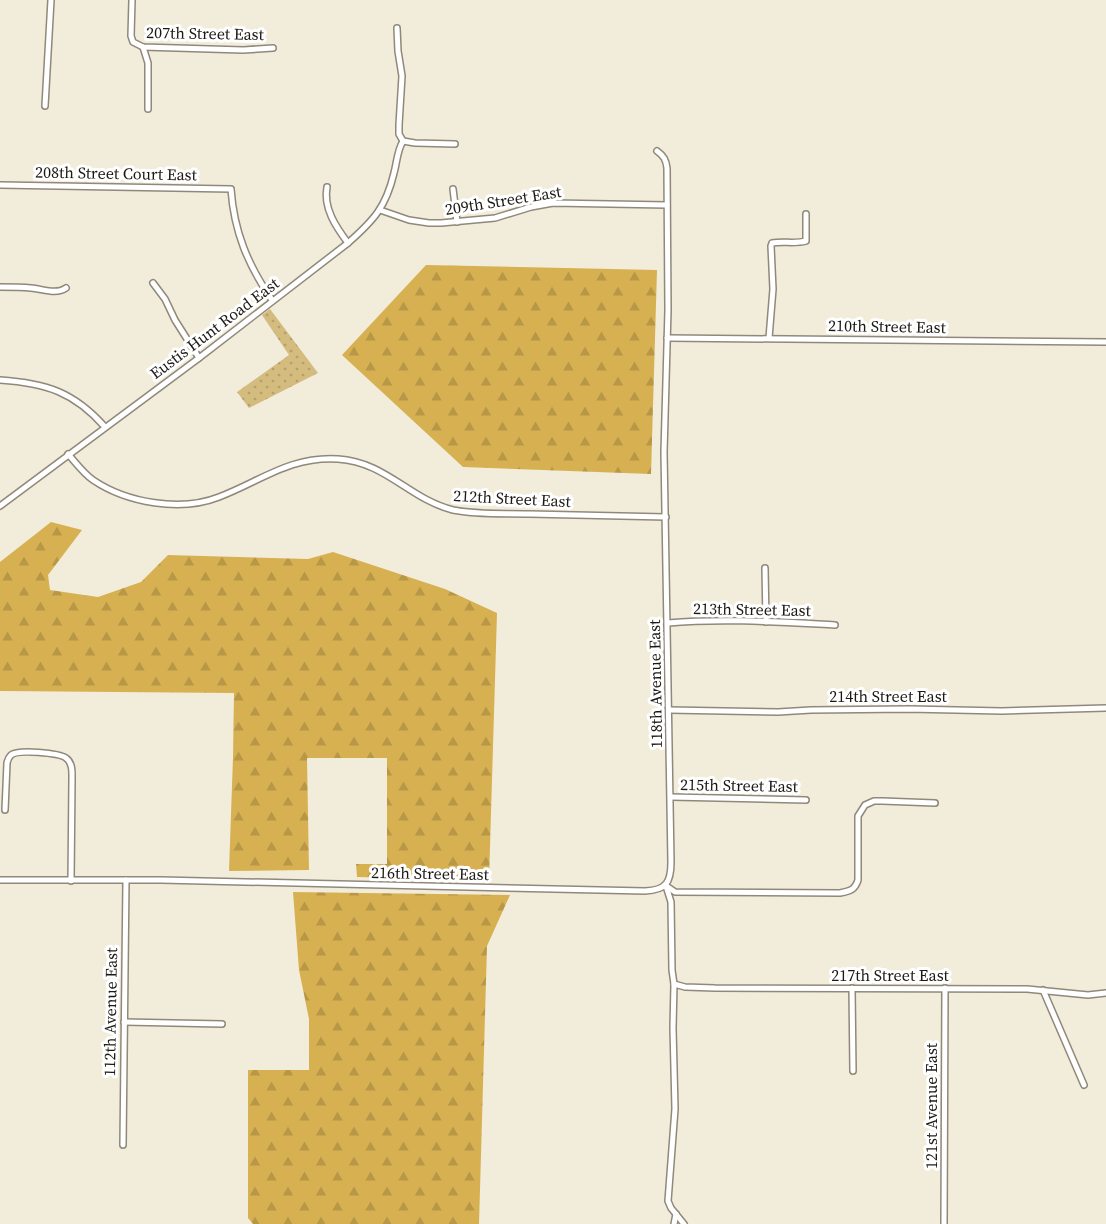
<svg xmlns="http://www.w3.org/2000/svg" width="1106" height="1224" font-family="'Source Serif 4',serif">
<style>
.forest{fill:url(#forest-firs)}
.park{fill:url(#park-dots)}
.lines{fill:none;stroke-linecap:round;stroke-linejoin:round}
.street-casing{stroke:#90897b;stroke-width:8}
.street{stroke:#fff;stroke-width:5}
.labels{text-anchor:middle;stroke-width:6;stroke-linejoin:round;paint-order:stroke}
.street-label{font-size:16px;fill:#1c1914;stroke:#fff}
</style>
<defs>
<pattern id="forest-firs" width="22" height="20" patternUnits="userSpaceOnUse" patternTransform="scale(1.5)"><rect width="22" height="20" fill="#d7b151"/><path d="M5 1l3.5 6h-7zM16 11l3.5 6h-7z" fill="#b89846"/></pattern>
<pattern id="park-dots" width="8" height="8" patternUnits="userSpaceOnUse" patternTransform="scale(1.5)"><rect width="8" height="8" fill="#d4bb7e"/><path d="M2 2h.1M6 6h.1" fill="none" stroke="#b5a06c" stroke-width="1.8" stroke-linecap="round"/></pattern>
</defs>
<rect width="100%" height="100%" fill="#f2ecdb"/>
<g class="forest">
<polygon points="426,265 657,270 651,474 463,467 342,355"/>
<polygon points="51,522 82,530 48,575 50,590 98,597 141,582 168,555 308,559 333,552 445,589 497,613 489,880 357,877 356,864 387,864 387,758 307,758 309,870 229,871 233,757 234,693 0,691 0,562"/>
<polygon points="293,892 510,895 487,946 479,1224 253,1224 248,1218 248,1070 309,1070 309,1019 299,970"/>
</g>
<polygon class="park" points="270,309 318,373 249,408 237,392 289,355 262,315"/>
<g class="lines">
<g class="street-casing">
<g id="street">
<polyline points="132,0 131,36 133,42 143,47 243,50 273,48"/>
<polyline points="397,28 398,51 402,76 399,125 399,134 403,141"/>
<polyline points="143,47 148,63 148,109"/>
<polyline points="45,106 51,0"/>
<polyline points="403,141 415,143 455,144"/>
<path d="M0,185L231,189C234,232 248,265 272,300"/>
<path d="M327,187C323,208 336,227 348,243"/>
<polyline points="453,189 457,222"/>
<polyline points="380,210 409,220 429,223 441,223 495,218 531,207 553,203 667,205"/>
<polyline points="153,283 165,299 175,320 199,358"/>
<path d="M0,287C10,287 21,287 31,288C43,289 56,295 66,288"/>
<polyline points="667,338 1106,342"/>
<path d="M769,338L773,289L771,246L772,243C783,241 795,244 806,241V214"/>
<path d="M0,380C46,383 74,392 105,427"/>
<path d="M68,454C76,463 83,473 93,480C127,503 181,512 219,497C261,481 290,456 338,459C386,462 409,499 453,510C478,515 505,513 530,514C575,515 620,516 666,517"/>
<path d="M0,506L199,358L348,243C374,220 386,207 394,173C397,162 397,151 403,141"/>
<polyline points="765,568 766,622"/>
<path d="M668,623C723,618 779,622 835,625"/>
<polyline points="669,710 778,712 811,710 909,709 1002,711 1106,708"/>
<polyline points="671,797 806,800"/>
<path d="M5,810L7,763C8,759 8,758 11,755C18,749 59,753 66,758C73,763 72,773 72,780L71,881"/>
<path d="M0,880H161L645,891C666,890 671,883 671,862L664,452L668,310L667,168C666,160 664,156 657,151"/>
<path d="M665,885L675,892L840,893C850,891 855,890 858,880V816L865,805L874,801H882L935,803"/>
<polyline points="666,886 671,902 672,970 674,984 673,1028 675,1109 668,1201 671,1208 684,1224"/>
<polyline points="674,984 685,987 715,988 1027,989 1088,995 1106,993"/>
<polyline points="852,988 853,1071"/>
<polyline points="1043,990 1084,1085"/>
<polyline points="124,1022 222,1024"/>
<polyline points="123,1145 126,880"/>
<polyline points="674,1224 676,1214"/>
<polyline points="944,1224 945,988"/>
</g>
</g>
<use href="#street" class="street"/>
</g>
<g class="labels">
<g class="street-label">
<text transform="translate(205 33) rotate(1)" y="6">207th Street East</text>
<text transform="translate(116 173) rotate(1)" y="6">208th Street Court East</text>
<text transform="translate(503 200) rotate(-9)" y="6">209th Street East</text>
<text transform="translate(887 326) rotate(1)" y="6">210th Street East</text>
<text transform="translate(214 328) rotate(-37)" y="6">Eustis Hunt Road East</text>
<text transform="translate(512 498) rotate(3)" y="6">212th Street East</text>
<text transform="translate(752 609) rotate(1)" y="6">213th Street East</text>
<text transform="translate(655 684) rotate(-91)" y="6">118th Avenue East</text>
<text x="888" y="702">214th Street East</text>
<text transform="translate(739 785) rotate(1)" y="6">215th Street East</text>
<text transform="translate(430 873) rotate(1)" y="6">216th Street East</text>
<text x="890" y="981">217th Street East</text>
<text transform="translate(110 1012) rotate(-89)" y="6">112th Avenue East</text>
<text transform="translate(931 1106) rotate(-90)" y="6">121st Avenue East</text>
</g>
</g>
</svg>
